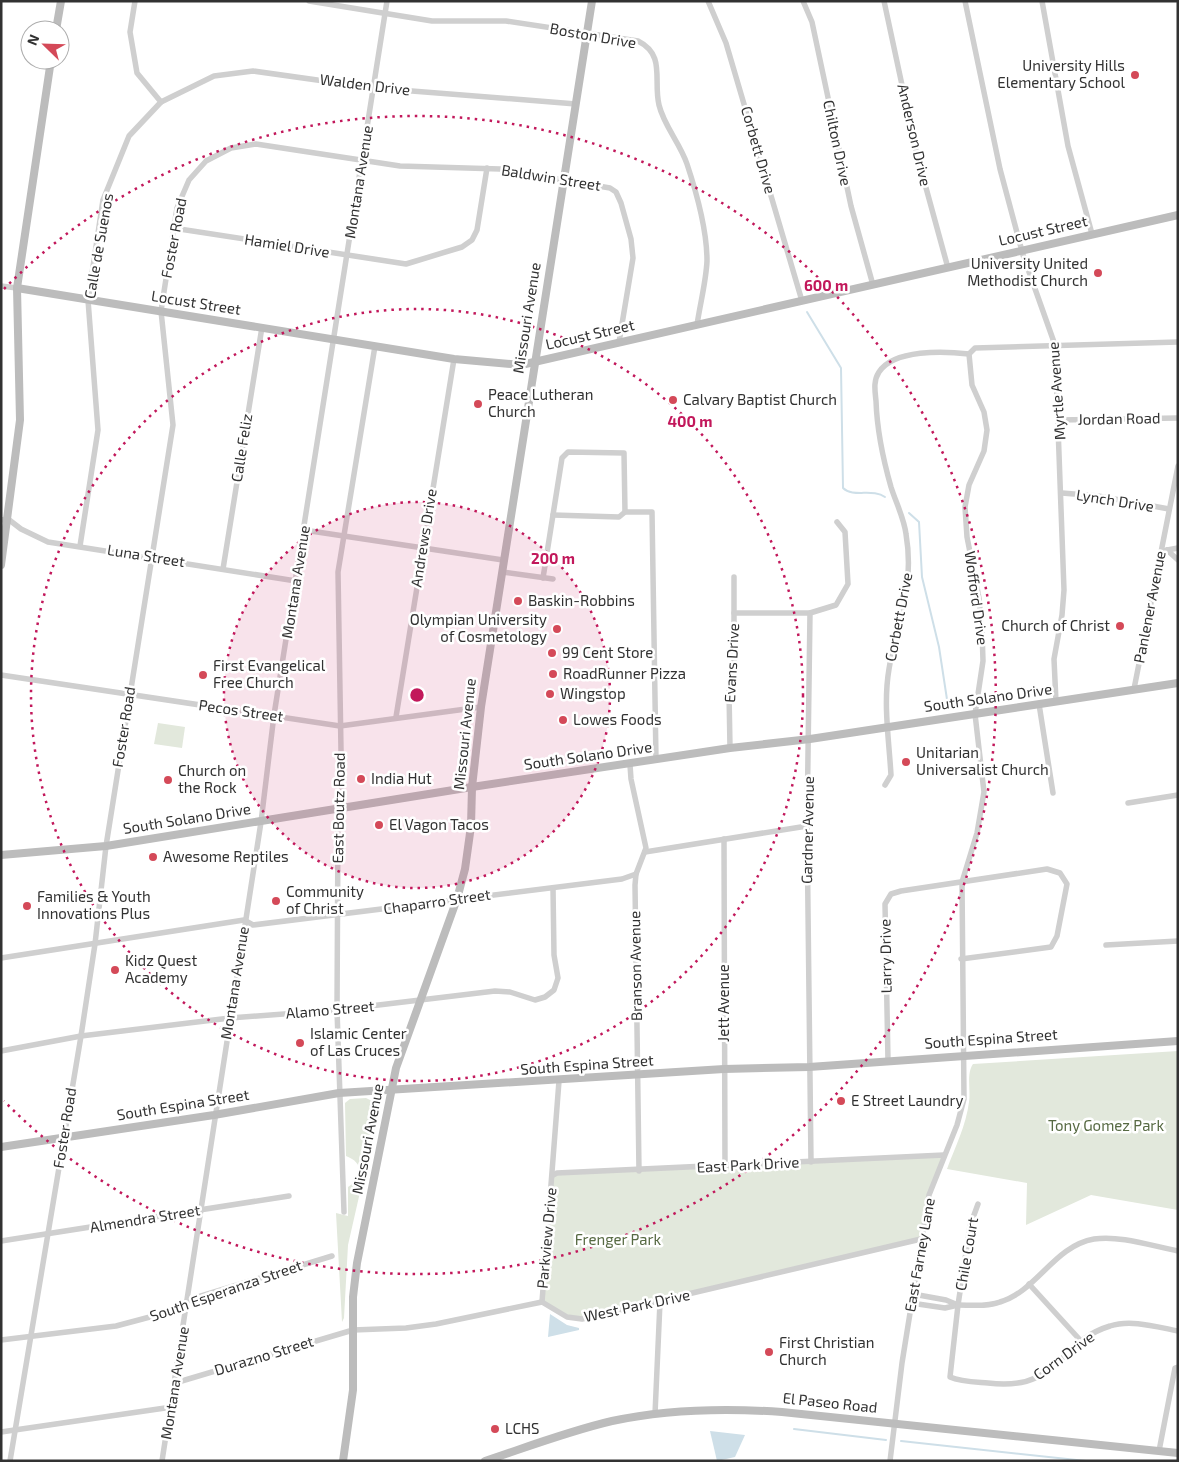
<svg xmlns="http://www.w3.org/2000/svg" width="1179" height="1462" font-family="'Exo 2',sans-serif">
<style>
.green{fill:#e2e8dc}
.water{fill:#cedfe8}
.lines{fill:none;stroke-linecap:round;stroke-linejoin:round}
.stream{stroke:#cedfe8;stroke-width:2}
.street{stroke:#cfcfcf;stroke-width:5.5}
.secondary{stroke:#bcbcbc;stroke-width:8}
.ring{fill:none;stroke:#c2185b;stroke-width:2.5;stroke-dasharray:2.5 5}
.poi-dot{fill:#d44958;stroke:#fff;stroke-width:2}
.labels{text-anchor:middle;stroke-width:5;stroke-linejoin:round;paint-order:stroke}
.street-label{font-size:15px;fill:#323232;stroke:#fff}
.poi-label{font-size:15px;fill:#323232;stroke:#fff;text-anchor:start}
.park-label{font-size:15px;fill:#576a43;stroke:#fff}
.centre{fill:#c2185b;stroke:#fff;stroke-width:2.5}
.ring-label{font-size:15px;text-anchor:middle;font-weight:bold;fill:#c2185b;stroke:#fff;stroke-width:5;stroke-linejoin:round;paint-order:stroke}
</style>
<rect width="100%" height="100%" fill="#fff"/>
<g class="green">
<polygon points="158,723 185,727 182,748 154,744"/>
<path d="M1178,1051V1210L1091,1195L1026,1225L1027,1183L947,1169C955,1147 966,1126 969,1102C971,1091 966,1074 973,1064Z"/>
<path d="M366,1098L374,1102L378,1113L348,1245L344,1318L342,1322L336,1213L348,1216V1187C362,1178 365,1163 346,1156L345,1103L350,1099Z"/>
<polygon points="944,1155 929,1195 921,1239 574,1319 542,1302 553,1175"/>
</g>
<g class="water">
<polygon points="550,1314 567,1325 579,1328 579,1330 548,1337"/>
<polygon points="710,1431 745,1435 735,1457 717,1461"/>
</g>
<g class="lines">
<g class="stream">
<path d="M807,312L841,368L843,488C853,498 873,488 885,497"/>
<polyline points="909,513 919,522 922,577 939,647 948,706"/>
<polyline points="794,1429 886,1440"/>
<polyline points="901,1441 1086,1461"/>
</g>
<g class="street">
<path d="M309,1L432,21H506L638,41C666,55 653,80 659,105C664,126 680,143 687,164C697,194 707,229 707,261C706,282 700,304 697,325"/>
<polyline points="708,1 726,43 802,301"/>
<polyline points="803,1 812,22 851,206 873,285"/>
<polyline points="884,1 917,155 948,268"/>
<polyline points="965,1 1000,169 1023,255 1055,345 1064,590 1062,615 1054,659 1056,702"/>
<polyline points="1042,1 1068,146 1092,234"/>
<polyline points="161,102 214,76 253,71 374,88 576,104"/>
<polyline points="173,228 406,264 462,247 472,240 477,230 487,168"/>
<polyline points="1,286 17,288"/>
<polyline points="969,354 975,348 1178,342"/>
<polyline points="1059,420 1178,418"/>
<polyline points="1062,493 1098,496 1169,509"/>
<polyline points="553,515 619,517 625,512"/>
<polyline points="1,520 8,519 21,529 48,542 296,581"/>
<polyline points="304,530 503,560"/>
<polyline points="80,546 98,430 88,300 103,200 129,136 161,102 137,73 130,32 135,1"/>
<polyline points="1167,550 1178,560"/>
<polyline points="1162,551 1178,548"/>
<polyline points="223,569 262,327"/>
<polyline points="502,572 553,579"/>
<polyline points="543,578 562,458 568,452 624,453 625,512 652,512 656,760"/>
<polyline points="734,613 810,613"/>
<polyline points="1,675 340,726 481,707"/>
<polyline points="1134,689 1178,466"/>
<polyline points="1039,704 1053,793"/>
<polyline points="396,717 454,359"/>
<polyline points="730,748 729,692 734,673 734,577"/>
<polyline points="630,765 631,779 646,848 636,874 635,885 639,1171"/>
<path d="M885,785L891,775C889,740 883,704 889,669C897,619 915,587 906,534C904,518 896,503 891,487C883,459 877,430 876,401C875,391 873,381 879,372C894,349 944,351 969,354"/>
<polyline points="1128,803 1178,795"/>
<polyline points="724,839 725,1166"/>
<polyline points="645,852 807,826"/>
<polyline points="1106,945 1178,941"/>
<polyline points="1,958 244,920 253,925 622,879 636,874"/>
<polyline points="1,1051 81,1036 230,1018 337,1010 495,991 510,992 535,1000 545,997 554,990 558,978 554,955 553,888"/>
<polyline points="888,1061 885,904 891,894 901,891 1047,869 1060,873 1067,884 1057,936 1051,947 961,959"/>
<polyline points="811,1162 807,826 810,613 836,605 848,584 845,532 837,522"/>
<polyline points="553,1175 557,1173 944,1155"/>
<path d="M978,1204L970,1226L958,1305L950,1377C961,1382 976,1382 988,1383C1060,1392 1057,1342 1110,1326C1131,1319 1157,1327 1178,1331"/>
<polyline points="344,1212 337,1010 338,823 342,809 338,572 375,346"/>
<polyline points="1,1241 289,1196"/>
<polyline points="1029,1284 1081,1341"/>
<polyline points="542,1302 559,1081"/>
<polyline points="911,1303 945,1308 958,1305 946,1300 913,1294"/>
<path d="M958,1305C971,1305 987,1307 1000,1302C1037,1291 1054,1246 1094,1239C1120,1235 1152,1246 1178,1251"/>
<polyline points="1,1340 116,1326 180,1309 188,1300 332,1256"/>
<polyline points="175,1383 353,1330 406,1328 436,1324 542,1302 567,1317 582,1319 921,1239"/>
<polyline points="655,1414 660,1302"/>
<polyline points="1,1432 172,1407"/>
<polyline points="1159,1451 1175,1368 1178,1367"/>
<polyline points="10,1461 81,1036 95,944 106,846 173,425 161,311 177,208 189,180 206,161 231,148 256,144 400,166 500,169 610,188 616,192 621,203 631,239 633,258 619,342"/>
<polyline points="162,1461 261,822 274,715 387,1"/>
<polyline points="890,1461 902,1363 929,1195 957,1125 964,1099 962,882 977,833 984,792 975,714 983,661 982,631 979,598 967,537 965,507 969,485 984,451 987,430 984,412 972,385 969,354"/>
</g>
<g class="secondary">
<polyline points="56,30 61,1"/>
<polyline points="17,288 454,359 521,365 1178,215"/>
<polyline points="1,565 20,420 17,288 51,60"/>
<polyline points="1,855 106,846 472,787 730,748 810,739 1178,683"/>
<polyline points="1,1147 214,1115 339,1093 724,1069 809,1067 1178,1041"/>
<polyline points="343,1461 353,1390 353,1297 357,1263 396,1068 457,899 465,869 471,826 472,787 481,707 592,1"/>
<path d="M485,1461C527,1447 569,1431 612,1421C668,1409 725,1408 782,1412L1178,1453"/>
</g>
</g>
<circle cx="417" cy="695" r="193" fill="#c2185b" fill-opacity=".12"/>
<g class="ring">
<circle cx="417" cy="695" r="193"/>
<circle cx="417" cy="695" r="386"/>
<path d="M4 289A579 579 0 1 1 4 1101"/>
</g>
<g class="poi-dot">
<circle cx="1135" cy="75" r="5"/>
<circle cx="1098" cy="273" r="5"/>
<circle cx="673" cy="400" r="5"/>
<circle cx="478" cy="404" r="5"/>
<circle cx="518" cy="601" r="5"/>
<circle cx="1120" cy="626" r="5"/>
<circle cx="557" cy="629" r="5"/>
<circle cx="552" cy="653" r="5"/>
<circle cx="553" cy="674" r="5"/>
<circle cx="203" cy="675" r="5"/>
<circle cx="550" cy="694" r="5"/>
<circle cx="563" cy="720" r="5"/>
<circle cx="906" cy="762" r="5"/>
<circle cx="361" cy="779" r="5"/>
<circle cx="168" cy="780" r="5"/>
<circle cx="379" cy="825" r="5"/>
<circle cx="153" cy="857" r="5"/>
<circle cx="276" cy="901" r="5"/>
<circle cx="27" cy="906" r="5"/>
<circle cx="115" cy="970" r="5"/>
<circle cx="300" cy="1043" r="5"/>
<circle cx="841" cy="1101" r="5"/>
<circle cx="769" cy="1352" r="5"/>
<circle cx="495" cy="1429" r="5"/>
</g>
<g class="labels">
<g class="street-label">
<text transform="translate(593 36) rotate(10)" y="5">Boston Drive</text>
<text transform="translate(365 85) rotate(7)" y="5">Walden Drive</text>
<text transform="translate(914 135) rotate(77)" y="5">Anderson Drive</text>
<text transform="translate(837 143) rotate(78)" y="5">Chilton Drive</text>
<text transform="translate(758 150) rotate(74)" y="5">Corbett Drive</text>
<text transform="translate(551 178) rotate(9)" y="5">Baldwin Street</text>
<text transform="translate(359 182) rotate(-81)" y="5">Montana Avenue</text>
<text transform="translate(1043 231) rotate(-13)" y="5">Locust Street</text>
<text transform="translate(174 238) rotate(-79)" y="5">Foster Road</text>
<text transform="translate(99 246) rotate(-80)" y="5">Calle de Suenos</text>
<text transform="translate(287 246) rotate(9)" y="5">Hamiel Drive</text>
<text transform="translate(196 303) rotate(9)" y="5">Locust Street</text>
<text transform="translate(527 318) rotate(-81)" y="5">Missouri Avenue</text>
<text transform="translate(590 335) rotate(-13)" y="5">Locust Street</text>
<text transform="translate(1057 391) rotate(-94)" y="5">Myrtle Avenue</text>
<text transform="translate(1119 419) rotate(-1)" y="5">Jordan Road</text>
<text transform="translate(242 448) rotate(-81)" y="5">Calle Feliz</text>
<text transform="translate(1115 501) rotate(9)" y="5">Lynch Drive</text>
<text transform="translate(424 538) rotate(-81)" y="5">Andrews Drive</text>
<text transform="translate(146 556) rotate(9)" y="5">Luna Street</text>
<text transform="translate(296 582) rotate(-81)" y="5">Montana Avenue</text>
<text transform="translate(976 598) rotate(82)" y="5">Wofford Drive</text>
<text transform="translate(1150 607) rotate(-79)" y="5">Panlener Avenue</text>
<text transform="translate(899 617) rotate(-79)" y="5">Corbett Drive</text>
<text transform="translate(732 663) rotate(-87)" y="5">Evans Drive</text>
<text transform="translate(988 698) rotate(-8)" y="5">South Solano Drive</text>
<text transform="translate(241 711) rotate(8)" y="5">Pecos Street</text>
<text transform="translate(124 727) rotate(-81)" y="5">Foster Road</text>
<text transform="translate(465 734) rotate(-84)" y="5">Missouri Avenue</text>
<text transform="translate(588 756) rotate(-8)" y="5">South Solano Drive</text>
<text transform="translate(339 808) rotate(-89)" y="5">East Boutz Road</text>
<text transform="translate(187 819) rotate(-9)" y="5">South Solano Drive</text>
<text transform="translate(808 830) rotate(-89)" y="5">Gardner Avenue</text>
<text transform="translate(437 902) rotate(-8)" y="5">Chaparro Street</text>
<text transform="translate(886 956) rotate(-91)" y="5">Larry Drive</text>
<text transform="translate(636 966) rotate(-91)" y="5">Branson Avenue</text>
<text transform="translate(235 983) rotate(-81)" y="5">Montana Avenue</text>
<text transform="translate(724 1003) rotate(-90)" y="5">Jett Avenue</text>
<text transform="translate(330 1010) rotate(-5)" y="5">Alamo Street</text>
<text transform="translate(991 1039) rotate(-4)" y="5">South Espina Street</text>
<text transform="translate(587 1065) rotate(-4)" y="5">South Espina Street</text>
<text transform="translate(183 1105) rotate(-9)" y="5">South Espina Street</text>
<text transform="translate(65 1128) rotate(-81)" y="5">Foster Road</text>
<text transform="translate(368 1139) rotate(-79)" y="5">Missouri Avenue</text>
<text transform="translate(748 1165) rotate(-3)" y="5">East Park Drive</text>
<text transform="translate(145 1219) rotate(-9)" y="5">Almendra Street</text>
<text transform="translate(547 1238) rotate(-85)" y="5">Parkview Drive</text>
<text transform="translate(967 1254) rotate(-80)" y="5">Chile Court</text>
<text transform="translate(920 1255) rotate(-80)" y="5">East Farney Lane</text>
<text transform="translate(226 1291) rotate(-19)" y="5">South Esperanza Street</text>
<text transform="translate(637 1306) rotate(-12)" y="5">West Park Drive</text>
<text transform="translate(264 1356) rotate(-17)" y="5">Durazno Street</text>
<text transform="translate(1064 1356) rotate(-36)" y="5">Corn Drive</text>
<text transform="translate(175 1383) rotate(-81)" y="5">Montana Avenue</text>
<text transform="translate(830 1403) rotate(6)" y="5">El Paseo Road</text>
</g>
<g class="poi-label">
<text x="1125" y="71" text-anchor="end">University Hills<tspan x="1125" dy="17">Elementary School</tspan></text>
<text x="1088" y="269" text-anchor="end">University United<tspan x="1088" dy="17">Methodist Church</tspan></text>
<text x="488" y="400">Peace Lutheran<tspan x="488" dy="17">Church</tspan></text>
<text x="683" y="405">Calvary Baptist Church</text>
<text x="528" y="606">Baskin-Robbins</text>
<text x="547" y="625" text-anchor="end">Olympian University<tspan x="547" dy="17">of Cosmetology</tspan></text>
<text x="1110" y="631" text-anchor="end">Church of Christ</text>
<text x="562" y="658">99 Cent Store</text>
<text x="213" y="671">First Evangelical<tspan x="213" dy="17">Free Church</tspan></text>
<text x="563" y="679">RoadRunner Pizza</text>
<text x="560" y="699">Wingstop</text>
<text x="573" y="725">Lowes Foods</text>
<text x="916" y="758">Unitarian<tspan x="916" dy="17">Universalist Church</tspan></text>
<text x="178" y="776">Church on<tspan x="178" dy="17">the Rock</tspan></text>
<text x="371" y="784">India Hut</text>
<text x="389" y="830">El Vagon Tacos</text>
<text x="163" y="862">Awesome Reptiles</text>
<text x="286" y="897">Community<tspan x="286" dy="17">of Christ</tspan></text>
<text x="37" y="902">Families &amp; Youth<tspan x="37" dy="17">Innovations Plus</tspan></text>
<text x="125" y="966">Kidz Quest<tspan x="125" dy="17">Academy</tspan></text>
<text x="310" y="1039">Islamic Center<tspan x="310" dy="17">of Las Cruces</tspan></text>
<text x="851" y="1106">E Street Laundry</text>
<text x="779" y="1348">First Christian<tspan x="779" dy="17">Church</tspan></text>
<text x="505" y="1434">LCHS</text>
</g>
<g class="park-label">
<text x="1106" y="1131">Tony Gomez Park</text>
<text x="618" y="1245">Frenger Park</text>
</g>
</g>
<circle cx="417" cy="695" r="8" class="centre"/>
<g class="ring-label">
<text x="826" y="291">600 m</text>
<text x="690" y="427">400 m</text>
<text x="553" y="564">200 m</text>
</g>
<rect width="1179" height="1462" fill="none" stroke="#323232" stroke-width="5"/>
<g transform="translate(45 45) rotate(293)"><circle r="24" fill="#ffffff" stroke="#adadad"/>
<path d="M0-4L9 19L0 12L-9 19Z" fill="#d44958"/>
<text y="-8" font-size="14" font-weight="bold" text-anchor="middle" fill="#323232">N</text>
</g>
</svg>
